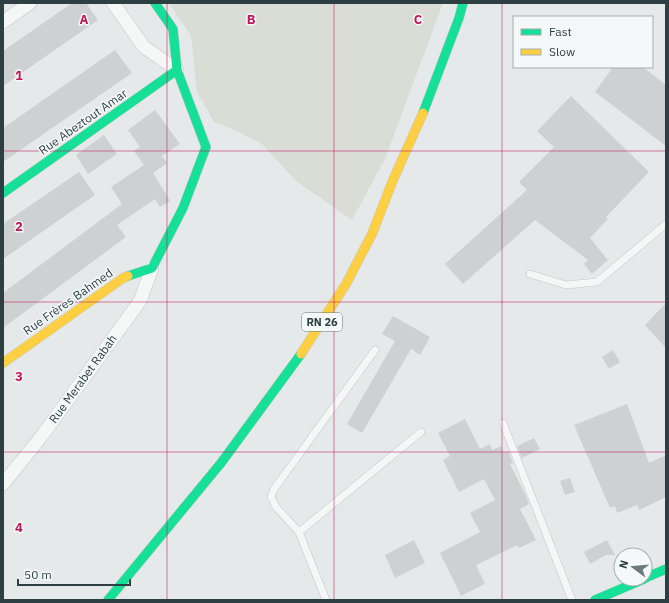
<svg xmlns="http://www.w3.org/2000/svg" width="669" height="603" font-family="'IBM Plex Sans',sans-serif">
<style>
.green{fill:#d9ddd6}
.building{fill:#ced1d2}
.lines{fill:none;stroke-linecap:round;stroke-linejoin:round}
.lane-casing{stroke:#c3c7c8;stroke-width:8}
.street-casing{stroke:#c3c7c8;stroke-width:14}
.fast-casing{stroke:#c3c7c8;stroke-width:10}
.slow-casing{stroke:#c3c7c8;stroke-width:10}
.lane{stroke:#f5f6f6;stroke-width:7}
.street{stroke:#f5f6f6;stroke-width:13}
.fast{stroke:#16e098;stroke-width:9}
.slow{stroke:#ffcf43;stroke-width:9}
.grid{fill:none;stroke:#c2185b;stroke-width:1;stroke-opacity:0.55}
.labels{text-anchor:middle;stroke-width:3;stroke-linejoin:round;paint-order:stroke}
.shield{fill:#f4f8f8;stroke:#697679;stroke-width:1}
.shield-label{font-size:11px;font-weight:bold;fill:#2d3f42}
.street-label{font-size:12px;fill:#2d3f42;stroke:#f4f8f8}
.grid-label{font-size:13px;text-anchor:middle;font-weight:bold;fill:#c2185b;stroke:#f4f8f8;stroke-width:3;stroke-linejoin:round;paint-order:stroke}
</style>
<rect width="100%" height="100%" fill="#e5e9ea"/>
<polygon class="green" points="169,3 443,3 385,159 352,220 296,181 262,144 239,132 214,122 197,92 191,36"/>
<g class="building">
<polygon points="72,3 86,3 98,20 3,86 3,51"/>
<polygon points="115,50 132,73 3,162 3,128"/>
<polygon points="613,67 643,67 666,85 666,146 595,92"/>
<polygon points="571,96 649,172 606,217 608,219 590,238 608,260 592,274 584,264 588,260 535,220 463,284 445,264 527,190 519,182 554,147 537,131"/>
<polygon points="155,110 180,144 162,156 167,163 153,173 170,201 160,207 155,199 117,225 126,237 3,328 3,293 122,204 111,187 144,165 134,151 140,147 128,130"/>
<polygon points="104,135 117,154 88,174 76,155"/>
<polygon points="79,172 95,195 3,259 3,224"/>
<polygon points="666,303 666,348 645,325"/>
<polygon points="393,316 430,337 420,355 411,349 362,433 347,424 395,341 382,334"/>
<polygon points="613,350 620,362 609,369 602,357"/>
<polygon points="627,404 649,463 666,455 666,497 639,510 637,505 617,513 615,506 610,508 574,425"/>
<polygon points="465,419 480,449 490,444 492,450 501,446 504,453 508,451 513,463 510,464 525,494 529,504 520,509 536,540 519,548 517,545 476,565 485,584 461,596 440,553 480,532 470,513 495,500 484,479 459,492 443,460 450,456 438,433"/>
<polygon points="534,438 540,449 522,458 517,446"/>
<polygon points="570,478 575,492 565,495 560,481"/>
<polygon points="414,540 425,563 395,578 385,555"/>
<polygon points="607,540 615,555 606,555 590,564 584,552"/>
</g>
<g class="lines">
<g class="lane-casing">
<g id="lane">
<polyline points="530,274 566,285 597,282 666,224"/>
<polyline points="503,423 572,600"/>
<polyline points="299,532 421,432"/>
<polyline points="326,600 299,532 276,507 271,497 274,489 375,350"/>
</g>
</g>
<g class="street-casing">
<g id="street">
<polyline points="113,3 144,47 177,70"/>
<polyline points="3,22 30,3"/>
<polyline points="3,484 41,437 140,301 152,268"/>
</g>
</g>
<g class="fast-casing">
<g id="fast">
<polyline points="423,113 459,18 463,3"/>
<polyline points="3,193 177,70"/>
<polyline points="128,276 152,268 183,208 206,147 177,70 173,29 155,3"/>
<polyline points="645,578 666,569"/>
<polyline points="108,600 221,463 301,354"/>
<polyline points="595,600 644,579"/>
</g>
</g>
<g class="slow-casing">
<g id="slow">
<polyline points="301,354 346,284 372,234 393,180 423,113"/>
<polyline points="3,363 123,278 128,276"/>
</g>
</g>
<use href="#lane" class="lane"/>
<use href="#street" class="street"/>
<use href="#fast" class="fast"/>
<use href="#slow" class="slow"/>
</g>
<path class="grid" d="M167,3V600M334,3V600M502,3V600M3,151H666M3,302H666M3,452H666"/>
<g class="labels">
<rect class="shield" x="302" y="313" width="40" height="18" rx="3"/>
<g class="shield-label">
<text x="322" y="326">RN 26</text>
</g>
<g class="street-label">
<text transform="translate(83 122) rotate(-35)" y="4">Rue Abeztout Amar</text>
<text transform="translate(68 302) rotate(-35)" y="4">Rue Frères Bahmed</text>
<text transform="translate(83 379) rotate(-54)" y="4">Rue Merabet Rabah</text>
</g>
</g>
<g class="grid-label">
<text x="84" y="24">A</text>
<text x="251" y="24">B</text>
<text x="418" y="24">C</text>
<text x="19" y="80">1</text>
<text x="19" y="231">2</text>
<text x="19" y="381">3</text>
<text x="19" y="532">4</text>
</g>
<rect width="669" height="603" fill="none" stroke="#2d3f42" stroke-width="8"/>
<rect x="513" y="16" width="140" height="52" fill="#f4f8f8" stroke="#a4aeaf"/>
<rect x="521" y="29" width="20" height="6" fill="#16e098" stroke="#a4aeaf"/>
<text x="549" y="36" font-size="12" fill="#2d3f42">Fast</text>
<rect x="521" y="49" width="20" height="6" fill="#ffcf43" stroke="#a4aeaf"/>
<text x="549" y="56" font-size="12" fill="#2d3f42">Slow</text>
<g transform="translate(633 567) rotate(286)"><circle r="19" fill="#f4f8f8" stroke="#a4aeaf"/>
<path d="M0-3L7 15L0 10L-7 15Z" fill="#6d7a7d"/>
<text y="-6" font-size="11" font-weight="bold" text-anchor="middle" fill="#2d3f42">N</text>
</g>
<path d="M18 579v6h112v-6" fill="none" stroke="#2d3f42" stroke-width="2"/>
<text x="24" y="579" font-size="12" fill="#2d3f42" stroke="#f4f8f8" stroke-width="3" paint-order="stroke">50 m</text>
</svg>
